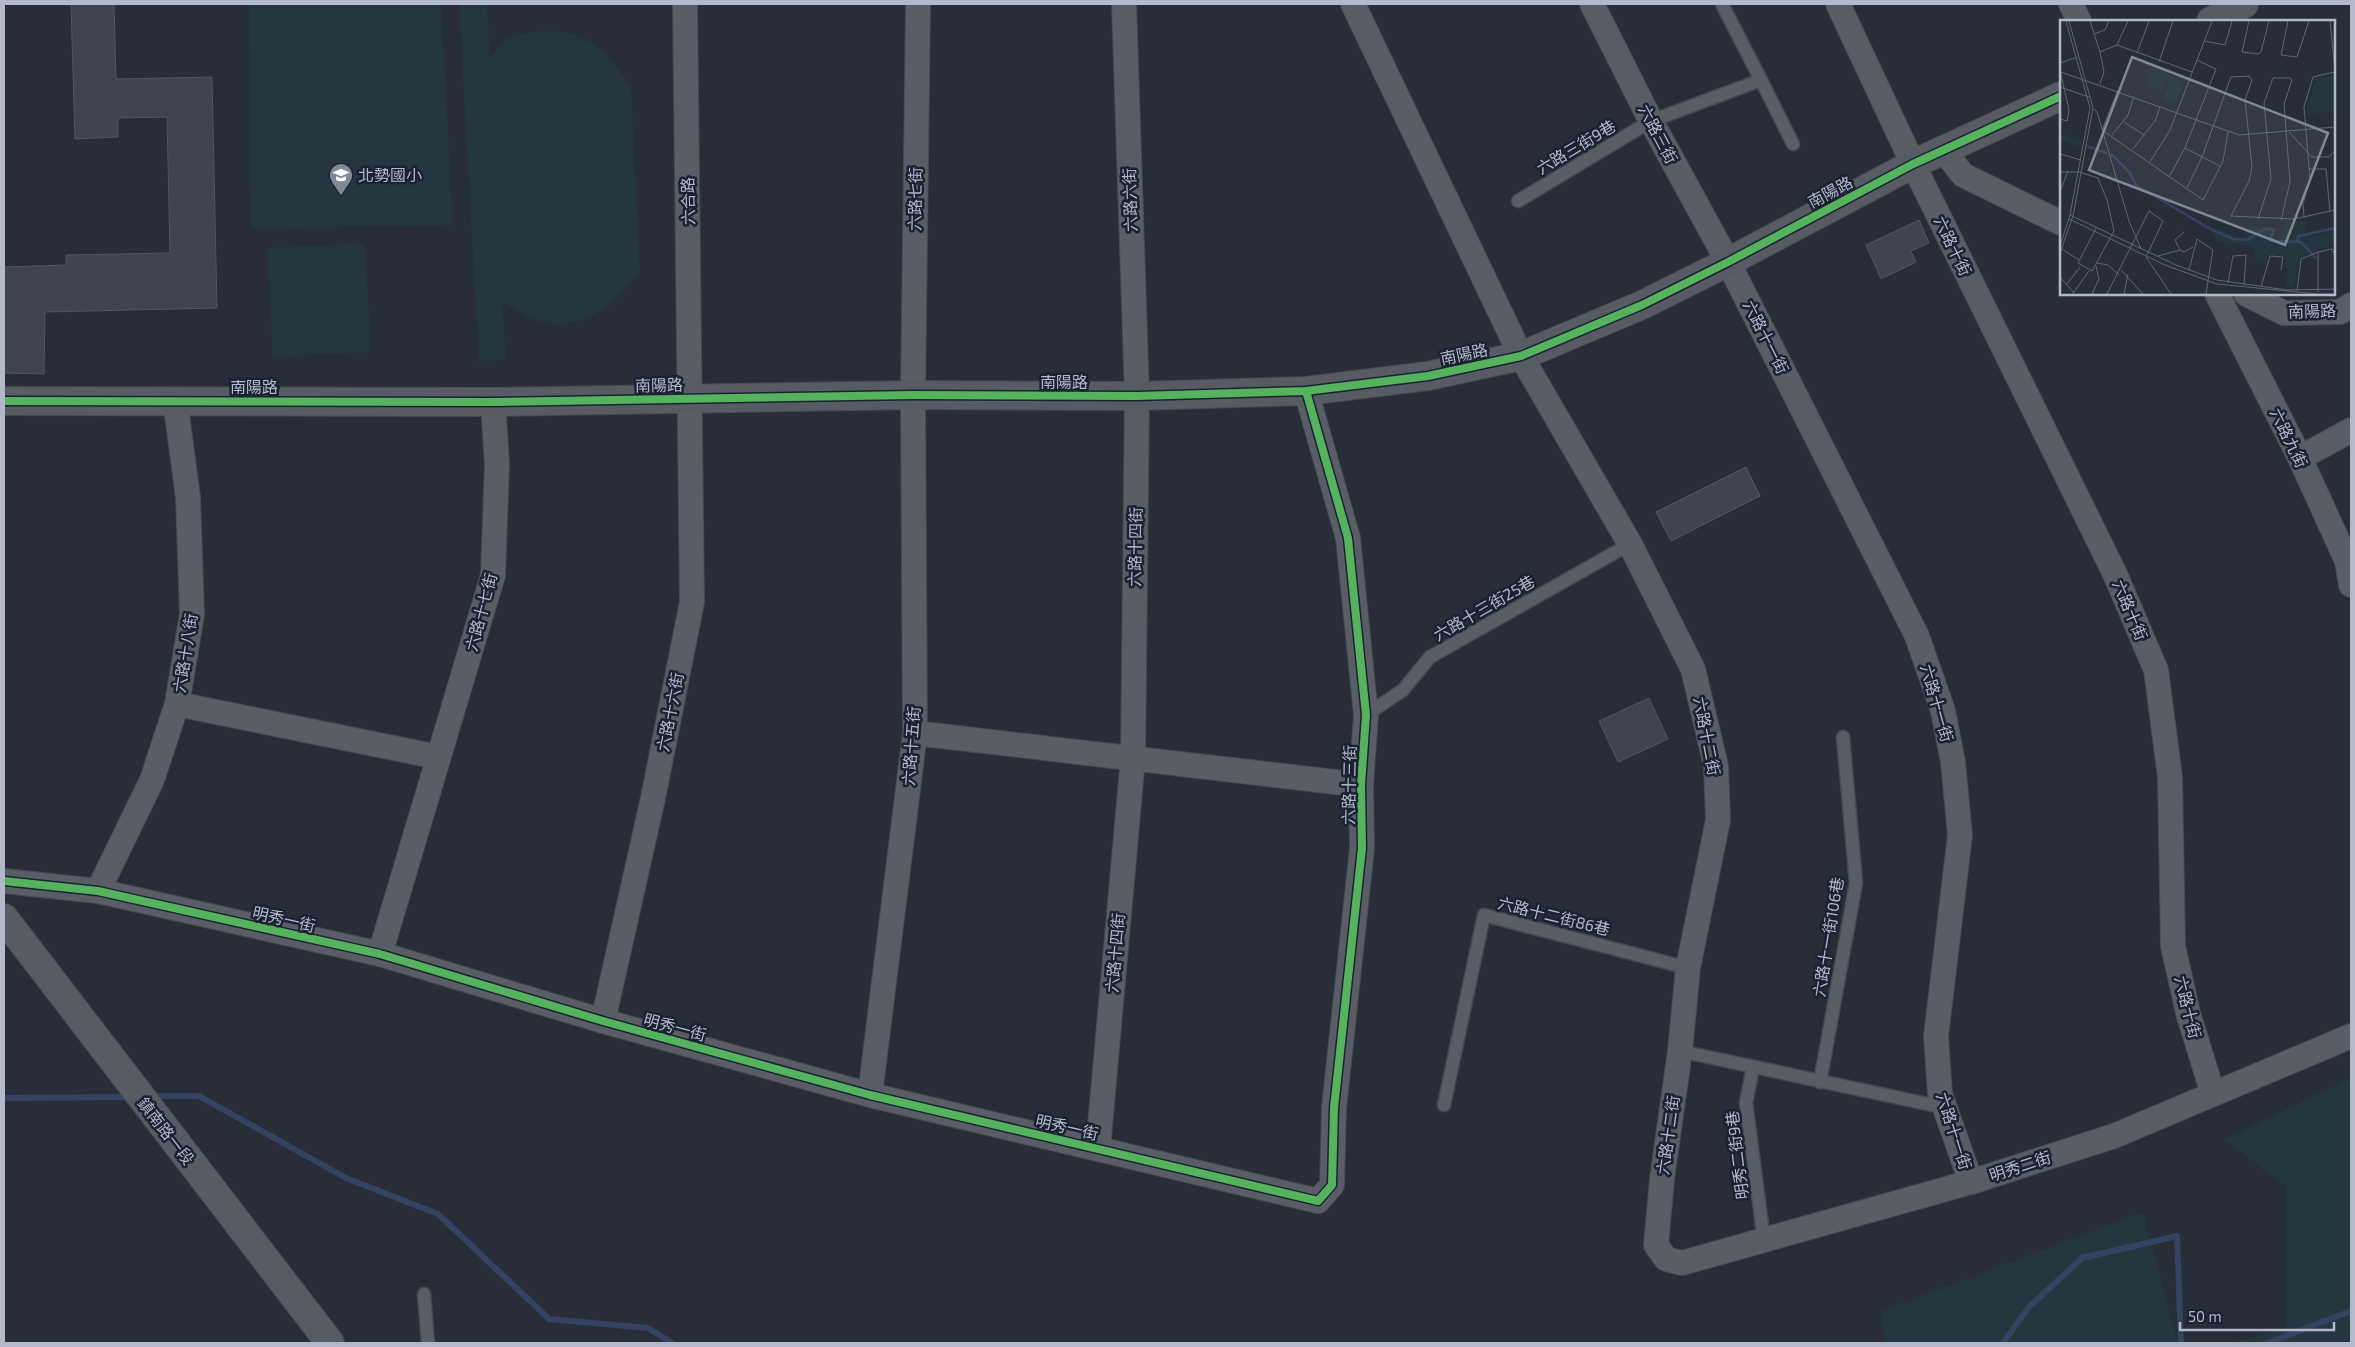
<svg xmlns="http://www.w3.org/2000/svg" width="2355" height="1347" font-family="'Exo 2','Noto Sans TC',sans-serif">
<style>
.green{fill:#25373e}
.lines{fill:none;stroke-linecap:round;stroke-linejoin:round}
.stream{stroke:#344362;stroke-width:6}
.building{fill:#40444e;stroke:#50555f}
.lane-casing{stroke:#454951;stroke-width:15}
.street-casing{stroke:#454951;stroke-width:26}
.secondary-casing{stroke:#454951;stroke-width:30}
.lane{stroke:#595d65;stroke-width:12}
.street{stroke:#595d65;stroke-width:24}
.secondary{stroke:#575b64;stroke-width:28}
.cycleway-casing{stroke:#1b2333;stroke-width:11}
.cycleway{stroke:#56b35d;stroke-width:8}
.labels{text-anchor:middle;stroke-width:5;stroke-linejoin:round;paint-order:stroke}
.street-label{font-size:16px;fill:#b2b9c9;stroke:#1b2333}
.poi-label{font-size:16px;fill:#b2b9c9;stroke:#1b2333;text-anchor:start}
.inset-river{fill:none;stroke:#344362;stroke-width:2.5}
.inset-road{fill:none;stroke:#5f6572;stroke-width:1}
.view{fill:#828896;fill-opacity:0.15;stroke:#828896;stroke-width:2.5}
.inset-edge{fill:none;stroke:#b2b9c9;stroke-width:2.5}
</style>
<rect width="100%" height="100%" fill="#282d38"/>
<g class="green">
<polygon points="249,4 441,4 453,225 251,229"/>
<path d="M459,4H487L490,58C494,54 497,47 502,43C510,36 525,33 535,32C583,26 609,49 631,89L640,272C628,284 615,301 601,310C562,335 536,324 502,301L506,360L479,361Z"/>
<polygon points="365,243 371,352 273,357 267,248"/>
<polygon points="2351,1078 2351,1343 2229,1343 2285,1329 2286,1187 2225,1139"/>
<polygon points="2143,1212 2178,1343 1885,1343 1881,1311"/>
</g>
<g class="lines">
<g class="stream">
<polyline points="150,1096 199,1096 346,1178 438,1214 549,1319 648,1328 672,1343"/>
<polyline points="4,1098 130,1097"/>
<polyline points="2003,1343 2029,1307 2082,1258 2177,1236 2181,1343"/>
<polyline points="2268,1343 2351,1311"/>
</g>
</g>
<g class="building">
<polygon points="71,4 114,4 116,79 212,77 217,308 45,312 44,374 4,373 4,267 66,265 66,255 170,253 167,117 118,118 118,137 75,139"/>
<polygon points="1919,220 1929,243 1911,251 1916,262 1881,279 1866,245"/>
<polygon points="1746,467 1760,496 1671,541 1656,512"/>
<polygon points="1649,698 1668,739 1618,762 1599,721"/>
</g>
<g class="lines">
<g class="lane-casing">
<g id="lane">
<polyline points="1722,4 1761,80"/>
<polyline points="1518,201 1651,121 1761,80 1793,144"/>
<polyline points="1366,715 1403,690 1430,657 1630,544"/>
<polyline points="1680,1051 1946,1108"/>
<polyline points="1753,1067 1746,1103 1764,1240"/>
<polyline points="1820,1082 1856,883 1843,737"/>
<polyline points="1444,1105 1484,915 1688,968"/>
<polyline points="424,1294 428,1343"/>
</g>
</g>
<g class="street-casing">
<g id="street">
<polyline points="1353,4 1521,356 1630,544 1693,669 1716,766 1718,820 1688,968 1680,1051 1662,1179 1656,1245 1666,1259 1682,1263 1971,1182 2114,1136 2351,1036"/>
<polyline points="1592,4 1651,121 1728,262 1917,636 1943,711 1953,762 1960,835 1936,1036 1940,1094 1971,1182"/>
<polyline points="1838,4 1913,164 2115,574 2156,670 2170,777 2173,946 2188,1013 2213,1094"/>
<polyline points="2071,4 2079,21"/>
<polyline points="1944,151 1963,175 2061,223"/>
<polyline points="2217,294 2300,458 2347,561 2351,585"/>
<polyline points="2246,294 2284,313 2340,312 2351,305"/>
<polyline points="2300,458 2351,430"/>
<polyline points="177,704 438,757"/>
<polyline points="915,733 1361,785"/>
<polyline points="4,881 98,891 380,954 603,1021 870,1095 1318,1201 1332,1185 1334,1108 1362,848 1361,785 1366,715 1348,538 1306,391"/>
<polyline points="98,891 152,780 177,704 192,614 188,497 175,400"/>
<polyline points="380,954 493,575 497,464 493,402"/>
<polyline points="603,1021 653,798 692,602 685,4"/>
<polyline points="870,1095 915,733 913,395 918,4"/>
<polyline points="1098,1148 1133,758 1137,396 1124,4"/>
</g>
</g>
<g class="secondary-casing">
<g id="secondary">
<polyline points="2211,21 2244,4"/>
<polyline points="4,401 493,402 913,395 1137,396 1306,391 1428,376 1521,356 1642,305 1728,262 1913,164 2061,96"/>
<polyline points="4,918 330,1343"/>
</g>
</g>
<use href="#lane" class="lane"/>
<use href="#street" class="street"/>
<use href="#secondary" class="secondary"/>
<g class="cycleway-casing">
<g id="cycleway">
<polyline points="4,401 493,402 913,395 1137,396 1306,391 1428,376 1521,356 1642,305 1728,262 1913,164 2061,96"/>
<polyline points="4,881 98,891 380,954 603,1021 870,1095 1318,1201 1332,1185 1334,1108 1362,848 1361,785 1366,715 1348,538 1306,391"/>
</g>
</g>
<use href="#cycleway" class="cycleway"/>
</g>
<defs>
<g id="school-pin" transform="scale(1.25)"><path d="M0 17L-7.5 6A9.5 9.5 0 1 1 7.5 6Z" fill="#828896" stroke="#1b2333"/><path d="M0-5L7-2L0 1L-7-2ZM-4 1L0 2.5L4 1V4Q0 6-4 4Z" fill="#fff"/></g>
</defs>
<g fill-rule="evenodd">
<use href="#school-pin" x="341" y="175"/>
</g>
<g class="labels">
<g class="street-label">
<text transform="translate(1658 134) rotate(62)" y="6">六路三街</text>
<text transform="translate(1576 147) rotate(-31)" y="6">六路三街9巷</text>
<text transform="translate(1830 192) rotate(-28)" y="6">南陽路</text>
<text transform="translate(915 199) rotate(-89)" y="6">六路七街</text>
<text transform="translate(1130 200) rotate(-92)" y="6">六路六街</text>
<text transform="translate(688 201) rotate(-91)" y="6">六合路</text>
<text transform="translate(1953 246) rotate(64)" y="6">六路十街</text>
<text transform="translate(2312 311) rotate(-2)" y="6">南陽路</text>
<text transform="translate(1766 337) rotate(63)" y="6">六路十一街</text>
<text transform="translate(1464 354) rotate(-12)" y="6">南陽路</text>
<text x="1064" y="388">南陽路</text>
<text transform="translate(659 385) rotate(-1)" y="6">南陽路</text>
<text x="254" y="393">南陽路</text>
<text transform="translate(2289 438) rotate(64)" y="6">六路九街</text>
<text transform="translate(1135 547) rotate(-89)" y="6">六路十四街</text>
<text transform="translate(1484 608) rotate(-30)" y="6">六路十三街25巷</text>
<text transform="translate(2130 610) rotate(67)" y="6">六路十街</text>
<text transform="translate(481 612) rotate(-75)" y="6">六路十七街</text>
<text transform="translate(185 653) rotate(-81)" y="6">六路十八街</text>
<text transform="translate(1937 703) rotate(74)" y="6">六路十一街</text>
<text transform="translate(670 712) rotate(-79)" y="6">六路十六街</text>
<text transform="translate(1707 736) rotate(79)" y="6">六路十二街</text>
<text transform="translate(911 746) rotate(-86)" y="6">六路十五街</text>
<text transform="translate(1349 785) rotate(-89)" y="6">六路十三街</text>
<text transform="translate(1554 916) rotate(14)" y="6">六路十二街86巷</text>
<text transform="translate(284 919) rotate(13)" y="6">明秀一街</text>
<text transform="translate(1828 937) rotate(-81)" y="6">六路十一街106巷</text>
<text transform="translate(1115 953) rotate(-85)" y="6">六路十四街</text>
<text transform="translate(2188 1007) rotate(76)" y="6">六路十街</text>
<text transform="translate(675 1027) rotate(15)" y="6">明秀一街</text>
<text transform="translate(1067 1127) rotate(13)" y="6">明秀一街</text>
<text transform="translate(166 1131) rotate(52)" y="6">鎮南路一段</text>
<text transform="translate(1954 1131) rotate(72)" y="6">六路十一街</text>
<text transform="translate(1668 1135) rotate(-82)" y="6">六路十二街</text>
<text transform="translate(1737 1155) rotate(-97)" y="6">明秀二街9巷</text>
<text transform="translate(2020 1166) rotate(-18)" y="6">明秀二街</text>
</g>
<g class="poi-label">
<text x="358" y="181">北勢國小</text>
</g>
</g>
<g transform="translate(2060 20)">
<rect width="275" height="275" fill="#282d38"/>
<path d="M93,44L109,50L103,71L86,65ZM110,52L111,57L119,59L122,65L117,81L110,83L104,79L103,84ZM274,55L275,92L246,94L256,58ZM0,113L22,121L20,128L0,119ZM247,201L243,218L275,212L271,226L239,236L234,267L224,266L229,249L226,248V235H209L205,242L197,241L191,226L155,222L156,218L146,205L180,218L184,217L187,207H212L211,220L220,221L225,210L221,204Z" fill="#25373e"/>
<path class="inset-river" d="M27,126L47,133M51,134L70,153L76,165L152,210L173,219L187,220L205,209L214,210L210,221L241,222L256,238M236,222L239,216L275,208"/>
<path class="inset-road" d="M30,1L40,32M189,1L182,32L198,34L201,32L209,1M228,1L221,35L237,37L249,1M270,1L275,51M34,14L45,10L49,1M144,21L165,25L172,1M57,25L68,1M77,33L89,1M99,42L113,1M0,43L18,37M1,52L179,115L275,107M40,64L44,52L40,32L57,25L132,52M0,67L29,77M58,70L42,110L143,180L163,141L168,112M33,88L37,92L69,201L81,229M0,99L7,101L9,90L0,50M64,102L84,115M229,112L252,137H269L275,131M52,115L68,95L74,76M125,128L160,146M73,129L95,101L100,87M0,134L21,140M90,142L110,110L152,1M249,149H266L270,192M0,152H19L38,158L47,180L54,211L32,251L18,243L36,208M109,157L125,128L156,49L137,40M127,168L142,137L171,57L189,56L192,60L185,80L192,147L189,161L171,196L234,199L275,190M0,172L8,151M10,195L116,245L157,260L227,270L275,269M244,198L243,184L250,159L244,87L253,57L275,52M9,199L105,245L157,264L258,274M198,199L211,159L204,83L213,58H230L232,60L224,84L230,162L221,200M124,212L115,220L120,230L124,232L133,227M0,226L10,195L30,88L6,1M2,229L19,240M0,233L13,196L33,88L9,1M98,236L120,230M86,237L111,274M37,243L48,245L59,255M61,250L83,274M129,250L137,219L153,230L146,274M0,257L14,273M168,263L173,236L186,235L184,266M7,264L20,247M201,267L210,236L223,237L221,250M237,271L241,239L258,232M14,272L29,251M258,272V232L272,229L275,236M32,274L39,259L36,246M47,274L89,191L103,201L87,235M64,274L68,254M259,274H275"/>
<path class="view" d="M72,37L268,113L225,225L29,150Z"/>
<rect width="275" height="275" class="inset-edge"/>
</g>
<rect width="2355" height="1347" fill="none" stroke="#b2b9c9" stroke-width="10"/>
<path d="M2180 1322v8h154v-8" fill="none" stroke="#b2b9c9" stroke-width="2.5"/>
<text x="2188" y="1322" font-size="15" fill="#b2b9c9" stroke="#1b2333" stroke-width="4" paint-order="stroke">50 m</text>
</svg>
